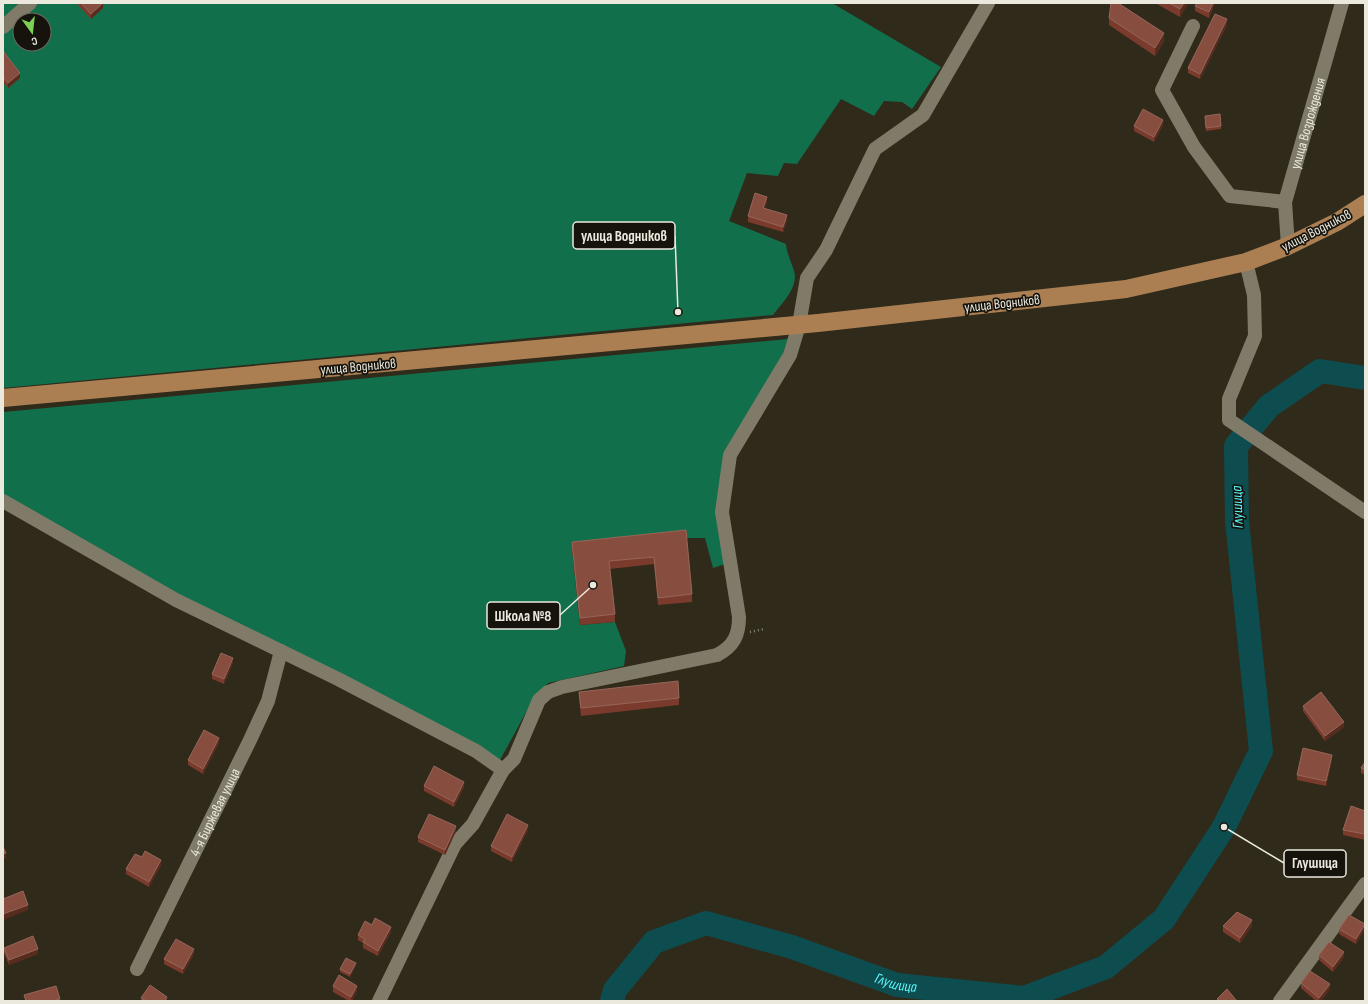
<svg xmlns="http://www.w3.org/2000/svg" width="1368" height="1004" font-family="'Sofia Sans Condensed',sans-serif">
  <style>
    .forest { fill: #126f4b; fill-rule: evenodd }
    .lines { fill: none; stroke-linecap: round; stroke-linejoin: round }
    .river { stroke: #0e4d4f; stroke-width: 24 }
    .path { stroke: #8d8a7c; stroke-width: 2.5; stroke-dasharray: 1 3; stroke-linecap: butt }
    .minor { stroke: #807b68; stroke-width: 14 }
    .major { stroke: #ac7f53; stroke-width: 18 }
    .wall { fill: #7a3b2d }
    .shaded-wall { fill: #572c1e }
    .building { fill: #874e40; stroke: #966659 }
    .labels { text-anchor: middle; stroke-width: 3.5; stroke-linejoin: round; paint-order: stroke }
    .street-label { font-size: 14px; fill: #ebe9de; stroke: #15130c }
    .water-label { font-size: 15px; font-style: italic; fill: #5af8fd; stroke: #15130c }
    .leader { fill: none; stroke: #ebe9de; stroke-width: 1.5 }
    .callout-dot { fill: #ebe9de; stroke: #15130c; stroke-width: 1.5 }
    .callout { fill: #15130c; stroke: #ebe9de; stroke-width: 1.5 }
    .callout-label { font-size: 15px; text-anchor: middle; font-weight: bold; fill: #ebe9de }
  </style>
  <rect width="100%" height="100%" fill="#2f2a1a"/>
  <!-- forest -->
  <g class="forest">
    <polygon points="3,3 20,3 3,18"/>
    <path d="M37,3H832L941,67L912,109L902,102L884,101L874,116L841,99L797,164L784,163L778,176L747,173L729,221L786,244C787,254 791,261 794,271C799,287 782,303 773,315L3,388V33ZM20,20H44V44H20Z"/>
    <polygon points="788,339 783,354 724,455 725,564 713,568 705,538 686,538 572,550 580,625 615,622 626,651 624,666 548,683 531,703 499,762 177,594 3,494 3,412"/>
  </g>
  <g class="lines">
    <!-- river -->
    <path class="river" id="s1" d="M612,1001L615,990L654,942L706,923L792,947L897,985L1024,998L1106,967L1164,919L1224,827L1261,751L1237,521L1236,446L1269,406L1320,371L1365,378"/>
    <!-- path -->
    <polyline class="path" points="750,632 764,629"/>
    <!-- minor -->
    <g class="minor">
      <polyline points="1193,26 1162,90 1194,147 1230,196 1285,202"/>
      <polyline points="3,27 30,3"/>
      <path id="s2" d="M1288,246L1285,202L1342,3"/>
      <polyline points="1246,262 1254,295 1255,336 1229,399 1229,420 1365,512"/>
      <polyline points="3,501 176,600 338,679 476,751 503,770"/>
      <path id="s3" d="M137,969L250,740L268,701L281,651"/>
      <path d="M379,1001L455,844L473,824L503,770L514,759L539,700L548,692L562,687L717,655C734,646 739,635 739,617L722,512L730,455L790,355L799,325L807,278L826,250L875,149L923,115L988,3"/>
      <polyline points="1280,1001 1365,884"/>
    </g>
    <!-- major -->
    <polyline class="major" points="3,398 818,323 1126,289 1246,262 1288,246 1337,222 1365,204"/>
  </g>
  <!-- wall -->
  <g class="wall">
    <polygon points="76,3 103,3 103,8 91,19"/>
    <polygon points="1155,3 1188,3 1180,17"/>
    <polygon points="1197,3 1215,3 1209,18 1195,11 1195,6"/>
    <polygon points="1109,18 1164,41 1155,56 1109,25"/>
    <polygon points="1227,25 1200,79 1188,73 1188,68"/>
    <polygon points="3,51 20,78 8,88 3,82"/>
    <polygon points="1205,116 1221,126 1221,129 1206,131"/>
    <polygon points="1163,125 1154,142 1134,131 1134,126"/>
    <polygon points="767,202 765,208 787,220 783,232 748,222 748,216"/>
    <polygon points="686,530 692,594 692,602 658,605 654,564 610,569 615,614 615,622 580,625 572,549 572,542"/>
    <polygon points="233,663 224,684 212,679 212,674"/>
    <polygon points="579,692 679,698 679,705 581,716 579,699"/>
    <polygon points="1303,706 1344,727 1325,741 1303,711"/>
    <polygon points="219,743 203,774 188,765 188,760"/>
    <polygon points="1332,760 1326,786 1297,780 1297,775"/>
    <polygon points="1365,762 1365,775 1361,773 1361,768"/>
    <polygon points="424,786 464,787 454,807 424,791"/>
    <polygon points="1365,811 1365,840 1343,835 1343,830"/>
    <polygon points="528,830 512,862 491,851 491,846"/>
    <polygon points="456,831 445,855 418,842 418,837"/>
    <polygon points="142,857 161,865 149,887 126,874 126,869"/>
    <polygon points="372,925 391,932 378,956 363,948 363,943 358,940 358,935"/>
    <polygon points="1223,926 1252,926 1240,943 1223,932"/>
    <polygon points="1339,929 1365,929 1356,944 1339,934"/>
    <polygon points="4,948 38,954 9,965 4,953"/>
    <polygon points="194,954 183,974 164,964 164,959"/>
    <polygon points="1319,955 1344,957 1333,972 1319,960"/>
    <polygon points="356,965 350,977 340,972 340,969"/>
    <polygon points="1301,983 1330,989 1321,1001 1316,1001 1301,988"/>
    <polygon points="333,986 357,991 352,1001 349,1001 333,992"/>
    <polygon points="141,998 167,1001 141,1001"/>
  </g>
  <!-- shaded-wall -->
  <g class="shaded-wall">
    <polygon points="103,3 103,8 91,19 91,14"/>
    <polygon points="1184,3 1188,3 1180,17 1180,9"/>
    <polygon points="1213,3 1215,3 1209,18 1209,12"/>
    <polygon points="1227,19 1227,25 1200,79 1200,74"/>
    <polygon points="50,30 50,35 44,40 44,35"/>
    <polygon points="1164,33 1164,41 1155,56 1155,48"/>
    <polygon points="20,73 20,78 8,88 8,83"/>
    <polygon points="1163,120 1163,125 1154,142 1154,137"/>
    <polygon points="767,197 767,202 763,213 763,208"/>
    <polygon points="787,215 787,220 783,232 783,227"/>
    <polygon points="233,658 233,663 224,684 224,679"/>
    <polygon points="1344,722 1344,727 1325,741 1325,736"/>
    <polygon points="219,738 219,743 203,774 203,769"/>
    <polygon points="1332,755 1332,760 1326,786 1326,781"/>
    <polygon points="464,782 464,787 454,807 454,802"/>
    <polygon points="528,825 528,830 512,862 512,857"/>
    <polygon points="456,826 456,831 445,855 445,850"/>
    <polygon points="6,853 6,858 3,859 3,854"/>
    <polygon points="161,860 161,865 149,887 149,882"/>
    <polygon points="28,905 28,910 3,920 3,914"/>
    <polygon points="1252,920 1252,926 1240,943 1240,938"/>
    <polygon points="1365,924 1365,929 1356,944 1356,939"/>
    <polygon points="391,927 391,932 378,956 378,951"/>
    <polygon points="38,949 38,954 9,965 9,960"/>
    <polygon points="194,949 194,954 183,974 183,969"/>
    <polygon points="1344,952 1344,957 1333,972 1333,967"/>
    <polygon points="356,963 356,965 350,977 350,974"/>
    <polygon points="1330,984 1330,989 1321,1001 1319,1001 1319,998"/>
    <polygon points="357,986 357,991 352,1001 351,1001 351,997"/>
  </g>
  <!-- building -->
  <g class="building">
    <polygon points="81,3 103,3 91,14"/>
    <polygon points="1111,3 1118,3 1164,33 1155,48 1109,18"/>
    <polygon points="1169,3 1184,3 1180,9"/>
    <polygon points="1197,3 1213,3 1209,12 1195,6"/>
    <polygon points="37,14 42,20 29,20"/>
    <polygon points="1215,14 1227,19 1200,74 1188,68"/>
    <polygon points="44,23 50,30 44,35"/>
    <polygon points="3,51 20,73 8,83 3,77"/>
    <polygon points="1143,109 1163,120 1154,137 1134,126"/>
    <polygon points="1220,114 1221,126 1206,128 1205,116"/>
    <polygon points="755,193 767,197 763,208 787,215 783,227 748,216"/>
    <polygon points="686,530 692,594 658,598 654,557 609,561 615,614 580,618 572,542"/>
    <polygon points="221,653 233,658 224,679 212,674"/>
    <polygon points="678,681 679,698 581,708 579,692"/>
    <polygon points="1321,692 1344,722 1325,736 1303,706"/>
    <polygon points="204,730 219,738 203,769 188,760"/>
    <polygon points="1303,748 1332,755 1326,781 1297,775"/>
    <polygon points="1365,762 1365,770 1361,768"/>
    <polygon points="434,766 464,782 454,802 424,786"/>
    <polygon points="1351,806 1365,811 1365,834 1343,830"/>
    <polygon points="429,814 456,826 445,850 418,837"/>
    <polygon points="507,814 528,825 512,857 491,846"/>
    <polygon points="3,847 6,853 3,854"/>
    <polygon points="145,851 161,860 149,882 126,869 135,854 142,857"/>
    <polygon points="23,891 28,905 3,914 3,899"/>
    <polygon points="1237,912 1252,920 1240,938 1223,926"/>
    <polygon points="1349,915 1365,924 1356,939 1339,929"/>
    <polygon points="375,918 391,927 378,951 363,942 365,939 358,935 365,921 372,925"/>
    <polygon points="33,936 38,949 9,960 4,948"/>
    <polygon points="176,939 194,949 183,969 164,959"/>
    <polygon points="1329,942 1344,952 1333,967 1319,955"/>
    <polygon points="346,958 356,963 350,974 340,969"/>
    <polygon points="1310,971 1330,984 1319,998 1301,983"/>
    <polygon points="339,975 357,986 351,997 333,986"/>
    <polygon points="150,985 167,997 165,1001 146,1001 141,998"/>
    <polygon points="56,986 60,999 53,1001 26,1001 24,995"/>
    <polygon points="1227,989 1236,1000 1234,1001 1219,1001 1217,999"/>
  </g>
  <g class="labels">
    <!-- street labels -->
    <g class="street-label">
      <text dy="5" stroke="none"><textPath href="#s2" startOffset="126">улица Возрождения</textPath></text>
      <text transform="translate(1316 230) rotate(-27)" y="5">улица Водников</text>
      <text transform="translate(1002 303) rotate(-6)" y="5">улица Водников</text>
      <text transform="translate(358 366) rotate(-5)" y="5">улица Водников</text>
      <text dy="5" stroke="none"><textPath href="#s3" startOffset="175">4-я Биржевая улица</textPath></text>
    </g>
    <!-- water labels -->
    <g class="water-label">
      <text transform="translate(1237 507) rotate(-92)" y="5">Глушица</text>
      <text dy="5" stroke="none"><textPath href="#s1" startOffset="328">Глушица</textPath></text>
    </g>
  </g>
  <!-- callouts -->
  <path class="leader" d="M678 312L675 236M593 585L560 615M1224 827L1284 863"/>
  <g class="callout-dot">
    <circle cx="678" cy="312" r="4"/>
    <circle cx="593" cy="585" r="4"/>
    <circle cx="1224" cy="827" r="4"/>
  </g>
  <g class="callout">
    <rect x="573" y="222" width="102" height="27" rx="4"/>
    <rect x="487" y="602" width="73" height="27" rx="4"/>
    <rect x="1284" y="850" width="62" height="27" rx="4"/>
  </g>
  <g class="callout-label">
    <text x="624" y="241">улица Водников</text>
    <text x="523" y="621">Школа №8</text>
    <text x="1315" y="868">Глушица</text>
  </g>
  <!-- border -->
  <rect width="1368" height="1004" fill="none" stroke="#ebe9de" stroke-width="8"/>
  <!-- north arrow -->
  <g transform="translate(32 32) rotate(165)"><circle r="19" fill="#15130c" stroke="#6b6960"/>
  <path d="M0-3L7 15L0 10L-7 15Z" fill="#7cd154"/>
  <text y="-6" font-size="11" font-weight="bold" text-anchor="middle" fill="#ebe9de">С</text>
  </g>
</svg>
